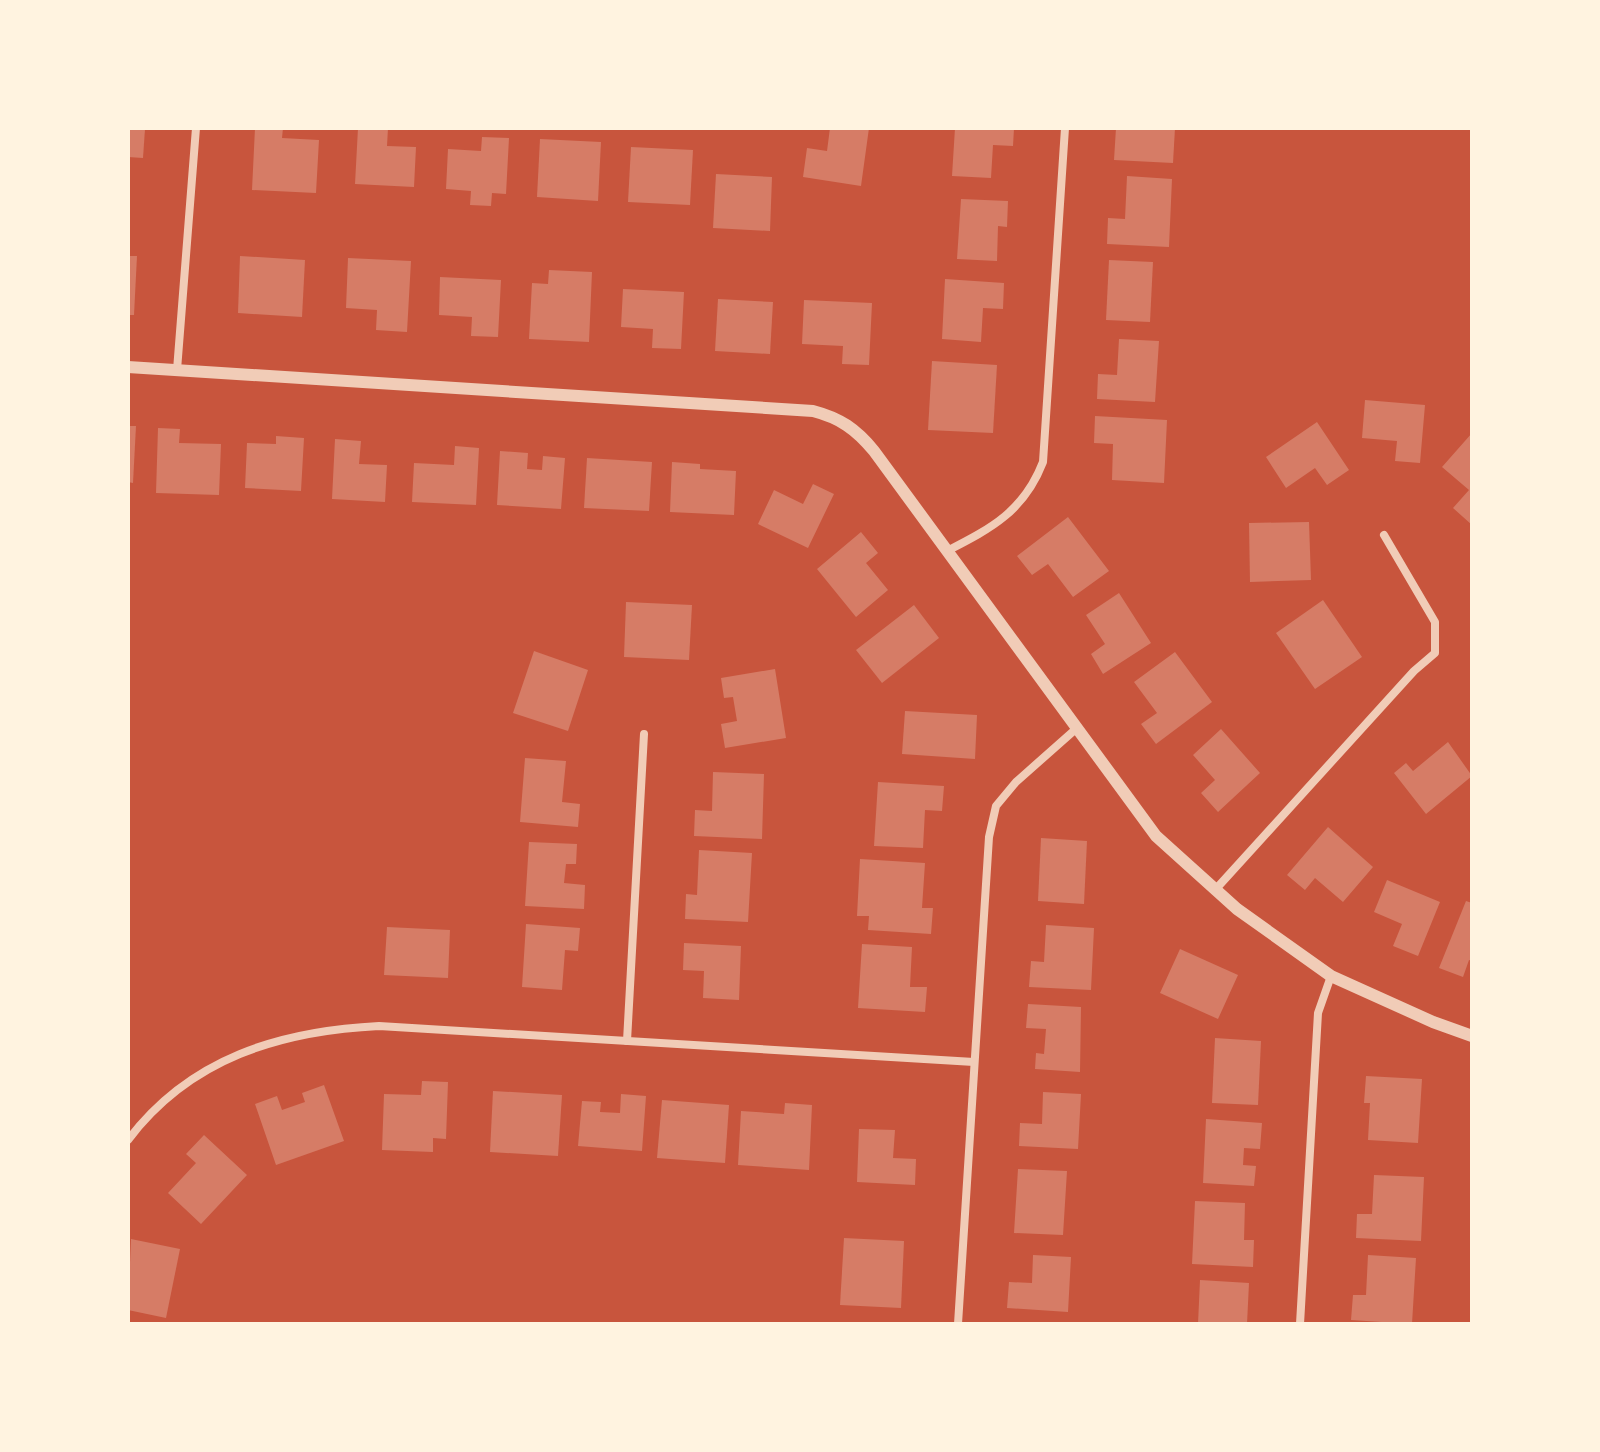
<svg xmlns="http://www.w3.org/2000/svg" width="1600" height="1452" font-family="'Golos Text',sans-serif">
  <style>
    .building { fill: #d67c66 }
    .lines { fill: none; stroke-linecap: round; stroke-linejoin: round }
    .minor { stroke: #f1ccb7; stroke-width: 8 }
    .tertiary { stroke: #f1ccb7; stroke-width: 12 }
  </style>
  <rect width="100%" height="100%" fill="#c8553d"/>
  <!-- building -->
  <g class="building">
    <polygon points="255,128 283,128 282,138 319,140 316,193 252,190"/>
    <polygon points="358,128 388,128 387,146 416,147 414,187 355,184"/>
    <polygon points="830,128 869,128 861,186 803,177 807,148 827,151"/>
    <polygon points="955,128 1014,128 1013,146 993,145 991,178 952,176"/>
    <polygon points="1116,128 1175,128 1173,163 1114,160"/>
    <polygon points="128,129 145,129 143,158 128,157"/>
    <polygon points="482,137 509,138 506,194 492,193 491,206 470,205 471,191 446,189 448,149 481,151"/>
    <polygon points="540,139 601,142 598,201 537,197"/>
    <polygon points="631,147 693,150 690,205 628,202"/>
    <polygon points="716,174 772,177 770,231 713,228"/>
    <polygon points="1127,176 1172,179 1169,247 1107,244 1108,218 1125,219"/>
    <polygon points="961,199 1008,201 1007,227 998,226 997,261 957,259"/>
    <polygon points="128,256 137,256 134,315 128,315"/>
    <polygon points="240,256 305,260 302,317 238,313"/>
    <polygon points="348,258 411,261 407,332 376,330 377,310 346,308"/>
    <polygon points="1109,260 1153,262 1150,322 1106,320"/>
    <polygon points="549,270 592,272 589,342 529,339 532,283 548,284"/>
    <polygon points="440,277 501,280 498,337 471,336 472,317 439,315"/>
    <polygon points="945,279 1004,283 1003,309 983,308 981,342 942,339"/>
    <polygon points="623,289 684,292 681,349 652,348 653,329 621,327"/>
    <polygon points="718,299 773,302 770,354 715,351"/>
    <polygon points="804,300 872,303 869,365 842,364 843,346 802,344"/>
    <polygon points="1119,339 1159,341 1155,402 1097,399 1098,374 1117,375"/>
    <polygon points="932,361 997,365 993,433 928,430"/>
    <polygon points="1365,400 1425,405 1420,463 1395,461 1397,441 1362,438"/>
    <polygon points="1095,416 1167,420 1164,483 1112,480 1113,444 1094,443"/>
    <polygon points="1317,422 1349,470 1327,485 1315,468 1286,488 1266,457"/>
    <polygon points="128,426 136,426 133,483 128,482"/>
    <polygon points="158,428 180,429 179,443 221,444 219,495 156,493"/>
    <polygon points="1472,433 1472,525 1453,508 1469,490 1442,467"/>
    <polygon points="276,436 304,438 301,491 245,488 247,443 276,444"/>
    <polygon points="335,439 361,441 359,464 387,465 385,502 332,499"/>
    <polygon points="455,446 479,448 476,505 412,502 414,463 454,465"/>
    <polygon points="500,451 528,453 527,469 542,470 543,456 565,458 561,509 497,505"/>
    <polygon points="587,458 652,462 649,511 584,508"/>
    <polygon points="672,462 700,464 700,469 736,471 734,515 670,512"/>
    <polygon points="813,484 834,494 808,548 758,524 774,490 803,504"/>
    <polygon points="1068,517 1109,571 1073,597 1048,564 1032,575 1017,556"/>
    <polygon points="1309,522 1311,580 1250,582 1249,523"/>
    <polygon points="861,532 878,553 866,563 888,590 856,617 817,569"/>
    <polygon points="1119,593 1151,643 1103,674 1091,654 1105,644 1086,615"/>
    <polygon points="1323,600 1362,657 1315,689 1276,633"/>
    <polygon points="626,602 692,605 689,660 624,657"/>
    <polygon points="914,605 939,638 882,683 856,650"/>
    <polygon points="534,651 588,670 568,731 513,713"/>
    <polygon points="1175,652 1212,702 1156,744 1141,724 1157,713 1134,682"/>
    <polygon points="775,669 786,738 725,748 721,724 737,721 733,697 724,698 721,678"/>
    <polygon points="905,711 977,715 975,759 902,754"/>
    <polygon points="1221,729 1260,773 1218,812 1201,793 1215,780 1193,755"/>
    <polygon points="1448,742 1472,776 1426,814 1394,773 1406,763 1413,771"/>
    <polygon points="525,758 566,761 562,802 580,804 578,827 520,822"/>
    <polygon points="713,772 764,774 762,839 694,836 695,810 712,811"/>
    <polygon points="878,782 944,786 942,811 925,810 923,848 874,846"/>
    <polygon points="1328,827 1373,867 1343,902 1315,878 1305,890 1287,875"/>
    <polygon points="1041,838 1087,841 1084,904 1038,901"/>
    <polygon points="529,842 577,844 576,864 566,864 564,883 585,885 584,909 525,906"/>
    <polygon points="699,850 752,853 748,922 685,919 686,894 697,895"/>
    <polygon points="860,859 925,863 922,908 933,908 931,934 868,930 869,916 857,916"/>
    <polygon points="1387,880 1440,902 1418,956 1393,946 1402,924 1374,912"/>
    <polygon points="1466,901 1472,903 1472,961 1469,960 1463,977 1439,968"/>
    <polygon points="526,924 580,928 578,951 565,950 562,990 522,987"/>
    <polygon points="1046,925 1094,928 1091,990 1029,987 1031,961 1044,962"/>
    <polygon points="387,927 450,930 448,978 384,975"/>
    <polygon points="684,943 741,946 739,1000 703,998 704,971 683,970"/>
    <polygon points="862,944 912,947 910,987 927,987 925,1012 858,1008"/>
    <polygon points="1180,949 1238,975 1218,1019 1160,993"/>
    <polygon points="1028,1004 1081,1007 1080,1072 1035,1069 1036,1053 1044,1054 1046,1029 1026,1028"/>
    <polygon points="1215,1038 1261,1041 1258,1105 1212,1103"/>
    <polygon points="1366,1076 1422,1079 1418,1143 1368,1140 1370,1103 1364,1103"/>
    <polygon points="422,1081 448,1082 446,1139 433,1138 433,1152 382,1150 384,1094 421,1095"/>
    <polygon points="324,1085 344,1141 276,1165 255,1104 277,1096 282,1110 305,1102 302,1093"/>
    <polygon points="493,1091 562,1095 558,1156 490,1152"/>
    <polygon points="1043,1092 1081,1094 1078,1149 1019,1146 1020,1123 1042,1124"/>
    <polygon points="621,1094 646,1096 642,1151 578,1146 582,1101 601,1102 600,1112 620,1113"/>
    <polygon points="662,1100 729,1105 725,1163 657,1158"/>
    <polygon points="785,1103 812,1105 809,1170 738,1165 741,1111 784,1114"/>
    <polygon points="1206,1119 1262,1123 1260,1149 1244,1148 1243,1165 1256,1166 1254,1186 1203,1183"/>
    <polygon points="859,1129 895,1130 893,1158 916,1159 915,1185 857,1182"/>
    <polygon points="204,1135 247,1175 201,1224 168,1193 196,1163 186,1154"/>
    <polygon points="1018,1169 1067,1171 1063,1235 1014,1233"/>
    <polygon points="1374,1175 1424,1177 1421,1241 1356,1238 1357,1214 1372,1214"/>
    <polygon points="1195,1201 1245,1203 1244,1240 1254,1240 1253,1267 1192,1264"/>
    <polygon points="844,1238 904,1241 901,1308 840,1305"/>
    <polygon points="131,1239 180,1249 166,1318 128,1310"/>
    <polygon points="1033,1255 1071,1257 1068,1312 1007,1308 1009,1282 1032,1283"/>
    <polygon points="1368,1255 1416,1258 1412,1324 1351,1320 1353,1295 1366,1295"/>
    <polygon points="1200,1280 1249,1283 1247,1324 1198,1324"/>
  </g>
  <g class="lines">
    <!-- minor -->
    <g class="minor">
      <polyline points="177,370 196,128"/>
      <path d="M947,551C992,528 1024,511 1043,462L1065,128"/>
      <polyline points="1215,890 1414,671 1435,653 1435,622 1384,535"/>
      <polyline points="627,1041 644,734"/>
      <path d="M128,1140C190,1058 280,1031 379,1026L974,1062"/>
      <polyline points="958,1324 989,837 996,806 1016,782 1077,728"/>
      <polyline points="1300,1324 1318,1013 1331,976"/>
    </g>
    <!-- tertiary -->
    <path class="tertiary" d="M128,367L813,411C840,418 856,429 874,451L1156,836L1237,909L1331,976L1433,1022L1472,1036"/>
  </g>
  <!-- border -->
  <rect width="1600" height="1452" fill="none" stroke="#fff3e0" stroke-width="260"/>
</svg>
